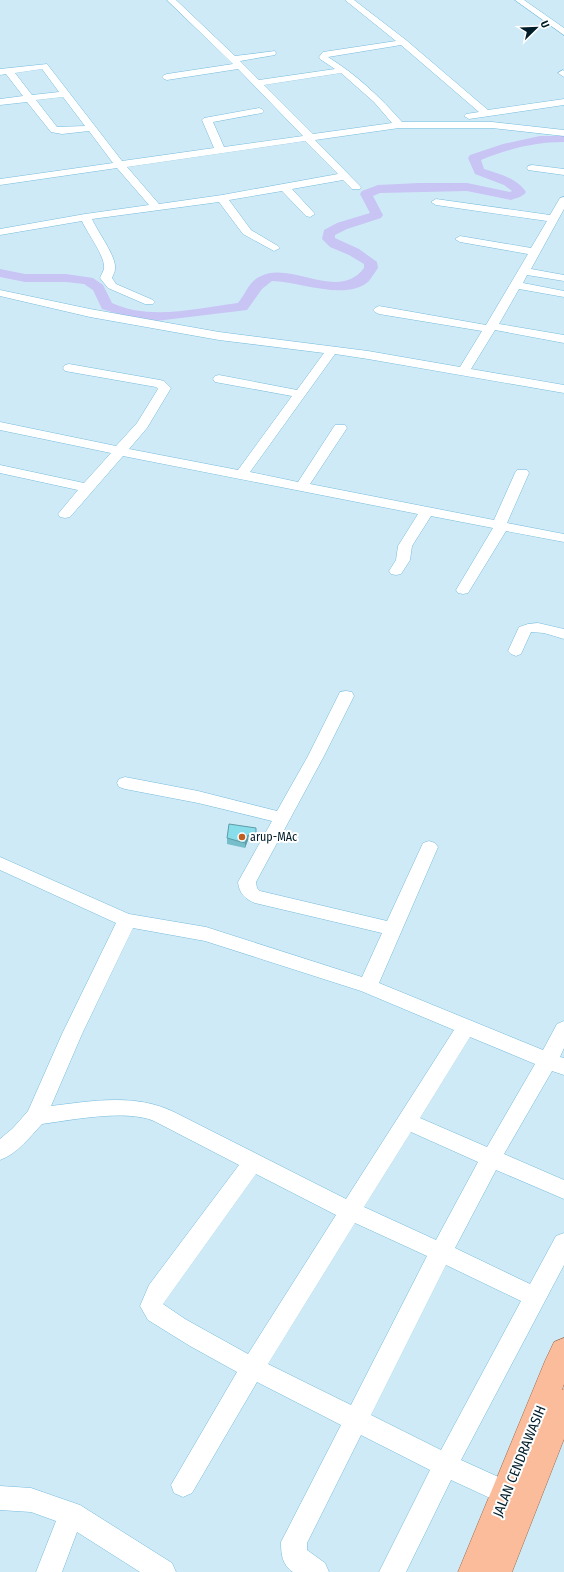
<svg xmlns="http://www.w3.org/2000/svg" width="564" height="1572" font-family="'Fira Sans Condensed',sans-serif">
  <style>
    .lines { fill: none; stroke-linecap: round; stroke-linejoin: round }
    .river { fill: #c8c4f4; fill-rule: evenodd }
    .minor-casing { stroke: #75bcdc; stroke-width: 1 }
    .major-casing { stroke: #a16847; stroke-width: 1 }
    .minor { fill: #fff; fill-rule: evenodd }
    .major { fill: #fabc9a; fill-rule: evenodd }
    .wall { fill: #75beca }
    .shaded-wall { fill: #5f9ba4 }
    .building { fill: #88ddeb; stroke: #5f9ba4 }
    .poi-dot { fill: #c15f21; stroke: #fff; stroke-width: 1.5 }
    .labels { text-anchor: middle; stroke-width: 4; stroke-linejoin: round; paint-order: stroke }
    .poi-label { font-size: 12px; fill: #001d29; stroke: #fff; text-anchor: start }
    .near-street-label { font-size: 14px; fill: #001d29; stroke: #fff }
  </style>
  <rect width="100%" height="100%" fill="#cfeaf7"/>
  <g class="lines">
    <!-- river -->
    <path class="river" d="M540,136H564V142C534,142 508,149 481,160L484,169C499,174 517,178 526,192C523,197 516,198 511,200L467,191L380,193L373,196L383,215L381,218L347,229L335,235V238L359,249L377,262L378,268C375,272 372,277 369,281C346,302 299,281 272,281L262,289L247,310L156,321L131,318L102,309L93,290L84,284L66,282H25L0,277V269L25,274H66L93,278L103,285L112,303C150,321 198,308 238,303C245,295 249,282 259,277C290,259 338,303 364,268V264L349,255L330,247L322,239L324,230L337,223L370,213L360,194L362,191L378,185L419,183H467L510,192L512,191L504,185L475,174L468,158L470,155L503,144Z"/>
    <!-- minor casing -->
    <g class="minor-casing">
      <g id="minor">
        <path d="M167,0H176L235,56L275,51L276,53L275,55L240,61L259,80L335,69L320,59L319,57L323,52L396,41L345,0H354L406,40L488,110L564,99V105L469,119L464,116L466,114L479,112L401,45L328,57C357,75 380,97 402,122H492L564,130V136L492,128H399L315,140L361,187L360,189H352L343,180L292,189L315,214L310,217L306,216L282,191L229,200L251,230L278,246L280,248L274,251L243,234L219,202L92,219C97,231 117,257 115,269C115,272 113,275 112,278L116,284L153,300L155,302L153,304H145L108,288L100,278C101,275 103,272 104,269C106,257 87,233 82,221L0,235V229L85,214L149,205L117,168L0,185V179L113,163L89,131L62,134L51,132L27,102L0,105V99L23,96L6,74L0,75V69L47,64L122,161L214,148L202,120L204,118L259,108L262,109L264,111L262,113L213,122L224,147L303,136L238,69L167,80L164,79L162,77L164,75L167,74L233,64ZM42,69L59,92L32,95L15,73ZM341,73L374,102L392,123L313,134L264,85ZM63,97L85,126L57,127L36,100ZM305,141L338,174L222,195L159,204L127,167Z"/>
        <polygon points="515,0 524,0 564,28 564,35"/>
        <polygon points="563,70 564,71 564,77 558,73"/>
        <polygon points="532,165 564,169 564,175 528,170 527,168 528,166"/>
        <polygon points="564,197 564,209 531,269 564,275 564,281 527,275 523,283 564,291 564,297 519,289 499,324 564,335 564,343 495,330 471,369 564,385 564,393 368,359 335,354 250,472 298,482 335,425 345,425 347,428 310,484 494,520 515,473 517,470 527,470 529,473 507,523 564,534 564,542 506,531 468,593 463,594 458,593 456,590 493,528 431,516 412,546 410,560 401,574 396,575 391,574 389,571 396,560 398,546 418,514 123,456 70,517 65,518 60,517 58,514 78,490 0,473 0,465 84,483 111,453 0,430 0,422 116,446 137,423 158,389 156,387 65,371 63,368 65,365 69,364 160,380 164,381 171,388 147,428 129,449 238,470 292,396 215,382 213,379 215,376 219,375 297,390 324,353 219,340 90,317 0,296 0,290 90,309 219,332 368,351 460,367 482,331 379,314 375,312 373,310 375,308 379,306 486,325 528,254 460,242 455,239 460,236 531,248 547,221 436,205 431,202 436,199 550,215 560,198"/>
        <polygon points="538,623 564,629 564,639 544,633 531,632 521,654 516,656 511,654 508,651 519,627 528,624"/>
        <path d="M346,691L352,692L354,696L324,756L256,882L257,888L260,891L387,921L423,843L429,841L435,843L438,847L379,983L543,1050L557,1024L564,1021V1048L560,1057L564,1058V1075L552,1071L504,1154L564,1180V1199L496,1170L455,1248L530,1284L556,1236L564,1233V1265L461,1460L523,1488L526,1497L523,1506L514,1509L451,1480L406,1572H379L430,1470L361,1435L307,1543V1550L325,1563L329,1572H293C282,1565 281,1554 281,1542L341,1425L257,1382L192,1493L183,1497L174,1493L171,1485L237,1372L190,1346L148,1320L140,1306L149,1285L239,1165L154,1121C126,1109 72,1120 42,1124C30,1137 17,1154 0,1160V1139L13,1128L28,1111L62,1034L116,923L0,870V857L129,914L206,927L362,977L382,933L255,903C245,899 239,893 238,882L272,821L198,803L125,789L119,787L117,783L119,779L125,777L198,791L277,811L308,756L340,692ZM133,928L205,941L361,991L454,1030L346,1199L174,1112C135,1093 92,1101 51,1106L82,1034ZM470,1037L535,1064L487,1147L420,1118ZM411,1132L478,1162L436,1240L364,1207ZM256,1174L336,1215L248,1354L185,1319L163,1304ZM355,1223L427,1256L351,1405L268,1364ZM446,1265L521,1301L441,1450L371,1415Z"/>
        <polygon points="0,1486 31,1488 80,1505 172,1563 176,1572 140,1572 77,1532 62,1572 36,1572 56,1521 31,1512 0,1510"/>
      </g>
    </g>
    <!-- major casing -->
    <g class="major-casing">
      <polygon id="major" points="564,1338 564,1384 562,1390 564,1389 564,1439 512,1572 458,1572 545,1361 554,1342"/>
    </g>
    <!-- minor -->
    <use href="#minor" class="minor"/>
    <!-- major -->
    <use href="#major" class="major"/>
  </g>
  <!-- wall -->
  <polygon class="wall" points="256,828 256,840 248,840 245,848 227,844 227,838"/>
  <!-- shaded-wall -->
  <polygon class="shaded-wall" points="248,835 248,840 245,848 245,843"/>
  <!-- building -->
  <polygon class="building" points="229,824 256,828 256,835 248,835 245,843 227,838"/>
  <!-- markers -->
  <circle class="poi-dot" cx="242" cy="837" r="4"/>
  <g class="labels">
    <!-- poi labels -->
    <g class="poi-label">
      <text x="250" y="841">arup-MAc</text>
    </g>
    <!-- near-street labels -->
    <g class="near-street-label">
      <text transform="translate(519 1461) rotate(-68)" y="5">JALAN CENDRAWASIH</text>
    </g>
  </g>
  <!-- north arrow -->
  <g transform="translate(536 28) rotate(67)" stroke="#ffffff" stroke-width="3" paint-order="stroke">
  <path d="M0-3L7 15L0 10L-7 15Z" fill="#001d29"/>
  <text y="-6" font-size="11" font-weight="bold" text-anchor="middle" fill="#001d29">U</text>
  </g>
</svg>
